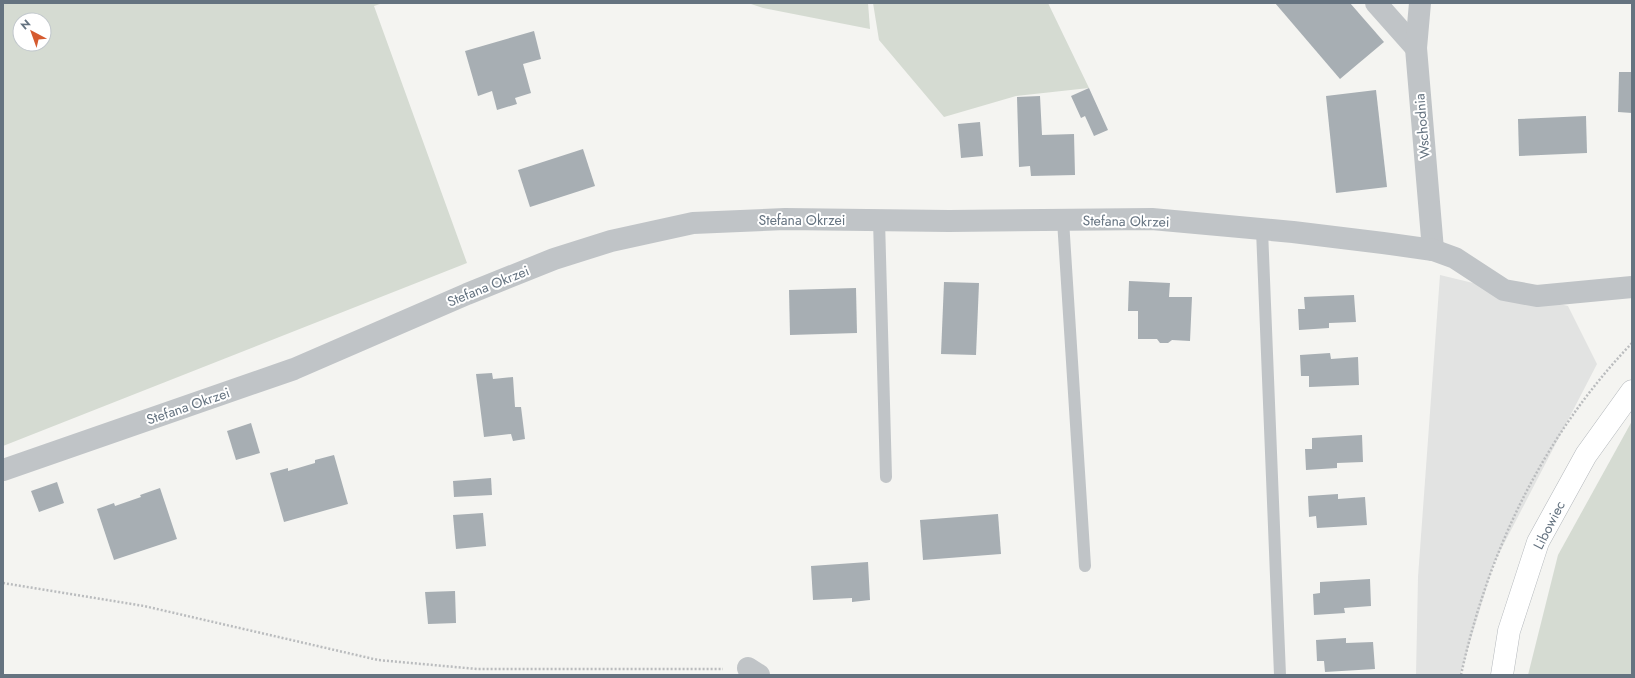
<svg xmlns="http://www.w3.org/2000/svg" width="1635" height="678" font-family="Jost,sans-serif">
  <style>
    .built { fill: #e2e3e2 }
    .green { fill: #d5dbd2; fill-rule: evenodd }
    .building { fill: #a7aeb3 }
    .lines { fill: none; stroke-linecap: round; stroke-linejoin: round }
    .secondary-casing { stroke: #b3b7bb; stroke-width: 23 }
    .path { stroke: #babcbe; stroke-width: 2.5; stroke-dasharray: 2 2; stroke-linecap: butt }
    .lane { stroke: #c0c4c7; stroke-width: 12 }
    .street { stroke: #c0c4c7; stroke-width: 22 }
    .secondary { stroke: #fff; stroke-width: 22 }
    .labels { text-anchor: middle; stroke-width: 4; stroke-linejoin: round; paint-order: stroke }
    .street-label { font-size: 14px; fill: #657380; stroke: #fff }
  </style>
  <rect width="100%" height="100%" fill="#f4f4f1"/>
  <!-- built -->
  <polygon class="built" points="1440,275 1568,306 1597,364 1494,563 1460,675 1416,675 1418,577"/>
  <!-- green -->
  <g class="green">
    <path d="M3,3H383L374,6L467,263L3,446ZM20,20H44V44H20Z"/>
    <polygon points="748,3 868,3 870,29 763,8"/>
    <polygon points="873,3 1048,3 1089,88 1016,96 944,117 879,40"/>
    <polygon points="1632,421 1632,675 1528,675 1558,555"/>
  </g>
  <!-- building -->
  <g class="building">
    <polygon points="1275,3 1350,3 1384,42 1340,79"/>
    <polygon points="534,31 541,59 523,64 531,93 515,98 517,104 497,110 492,91 478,96 465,51"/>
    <polygon points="1619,72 1632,72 1632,113 1618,112"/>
    <polygon points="1089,88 1108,130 1094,136 1085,116 1081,118 1071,96"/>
    <polygon points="1376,90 1387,187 1336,193 1326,96"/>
    <polygon points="1040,96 1042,135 1074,134 1075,175 1031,176 1030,166 1019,167 1017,97"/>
    <polygon points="1586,116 1587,153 1519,156 1518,119"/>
    <polygon points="980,122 983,156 961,158 958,124"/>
    <polygon points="583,149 595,186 530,207 518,170"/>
    <polygon points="1129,281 1170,283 1169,297 1192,297 1190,341 1172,340 1168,343 1160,343 1157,339 1138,339 1138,311 1128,311"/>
    <polygon points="944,282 979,283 976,355 941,354"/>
    <polygon points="856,288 857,333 790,335 789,290"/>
    <polygon points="1354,295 1356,322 1329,323 1329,328 1299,330 1298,309 1305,309 1304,297"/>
    <polygon points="1330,353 1331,359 1358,357 1359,385 1309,387 1309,376 1301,376 1300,355"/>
    <polygon points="492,373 493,379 513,377 515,407 521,407 525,439 513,441 511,434 484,437 476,374"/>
    <polygon points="251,423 260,453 236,460 227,431"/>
    <polygon points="1362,435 1363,462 1337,463 1337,468 1306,470 1305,449 1312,449 1312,438"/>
    <polygon points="334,455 348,504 284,522 270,473 288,468 288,471 315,463 315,460"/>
    <polygon points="491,478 492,495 454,497 453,481"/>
    <polygon points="57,482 64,503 39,512 31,491"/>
    <polygon points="160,488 177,539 114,560 97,509 114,503 115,506 141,497 140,495"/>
    <polygon points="1338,494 1338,499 1365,497 1367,525 1317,528 1316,516 1309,517 1308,496"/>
    <polygon points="483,513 486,546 456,549 453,515"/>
    <polygon points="998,514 1001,554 923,560 920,520"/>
    <polygon points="868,562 870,600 852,602 852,598 813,600 811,566"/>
    <polygon points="1370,579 1371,606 1344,608 1345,613 1314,615 1313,594 1320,593 1320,582"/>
    <polygon points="455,591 456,623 428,624 425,592"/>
    <polygon points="1346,638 1346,643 1373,642 1375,669 1325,672 1324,661 1317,661 1316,640"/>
  </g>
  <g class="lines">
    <!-- secondary casing -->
    <g class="secondary-casing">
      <polyline id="secondary" points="1502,675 1509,631 1538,542 1586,455 1632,391"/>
    </g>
    <!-- path -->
    <g class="path">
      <polyline points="3,583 144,606 378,660 477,669 723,669"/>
      <path d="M1461,675C1488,551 1544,435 1632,343"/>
    </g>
    <!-- lane -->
    <g class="lane">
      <polyline points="879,220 886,477"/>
      <polyline points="1063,220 1085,566"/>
      <polyline points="1262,230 1280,675"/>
    </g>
    <!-- street -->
    <g class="street">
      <polyline points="1376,3 1416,48"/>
      <polyline points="1420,3 1416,48 1433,250"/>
      <polyline points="3,470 294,369 467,294 554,259 611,241 693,223 785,219 949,221 1152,219 1293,232 1383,243 1433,250 1455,258 1504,290 1537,296 1632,287"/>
      <polyline points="748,668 759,675"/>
    </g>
    <!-- secondary -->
    <use href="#secondary" class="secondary"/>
  </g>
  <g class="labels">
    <!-- street labels -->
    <g class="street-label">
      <text transform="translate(1422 126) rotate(-95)" y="5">Wschodnia</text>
      <text x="802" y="225">Stefana Okrzei</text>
      <text transform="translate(1126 221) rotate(1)" y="5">Stefana Okrzei</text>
      <text transform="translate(488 286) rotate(-22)" y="5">Stefana Okrzei</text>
      <text transform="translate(188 406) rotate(-19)" y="5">Stefana Okrzei</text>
      <text transform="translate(1549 525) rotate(-63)" y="5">Libowiec</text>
    </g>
  </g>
  <!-- border -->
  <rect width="1635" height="678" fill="none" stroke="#657380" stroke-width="8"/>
  <!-- north arrow -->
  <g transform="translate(32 32) rotate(319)"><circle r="19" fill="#ffffff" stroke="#c1c7cc"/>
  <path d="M0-3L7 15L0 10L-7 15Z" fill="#d55b30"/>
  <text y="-6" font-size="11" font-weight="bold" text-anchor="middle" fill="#657380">N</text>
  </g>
</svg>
